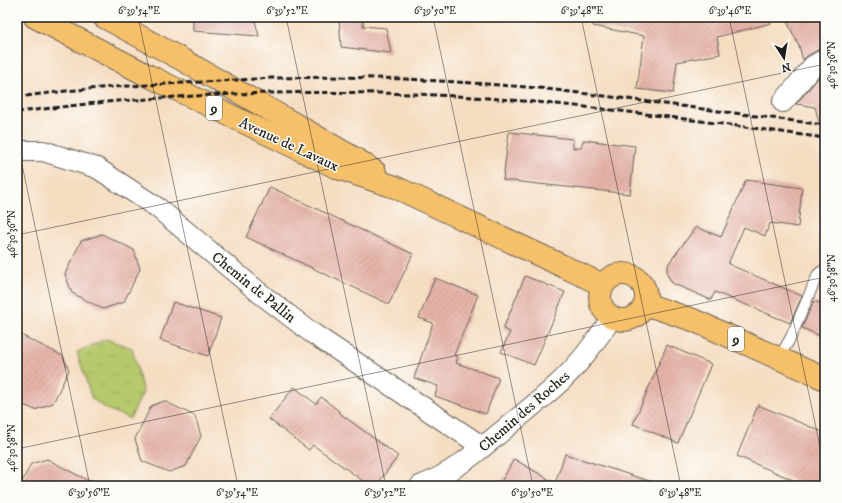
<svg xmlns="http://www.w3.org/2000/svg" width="842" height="503" font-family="'IM FELL DW Pica',serif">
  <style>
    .grass { fill: url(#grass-tufts); stroke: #6a7244 }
    .building { fill: url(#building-hatch) }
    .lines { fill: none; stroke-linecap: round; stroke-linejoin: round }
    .lane-casing { stroke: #686056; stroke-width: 12 }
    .street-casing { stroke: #686056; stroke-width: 22 }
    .primary-casing { stroke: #686056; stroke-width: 24 }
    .lane { stroke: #fff; stroke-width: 10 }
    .street { stroke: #fff; stroke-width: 20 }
    .primary { stroke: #f6c06b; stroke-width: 22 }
    .rail { stroke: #1c1c1c; stroke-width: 3; stroke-dasharray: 6 3; stroke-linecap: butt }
    .ticks { fill: none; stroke: #1c1c1c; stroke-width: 1; stroke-opacity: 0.45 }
    .labels { text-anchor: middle; stroke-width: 3; stroke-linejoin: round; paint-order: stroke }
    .shield { fill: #fdfcf7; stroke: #605f5e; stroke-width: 1 }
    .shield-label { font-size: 14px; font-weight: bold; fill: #1c1c1c }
    .street-label { font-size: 15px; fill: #1c1c1c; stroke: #fdfcf7 }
    .neatline { fill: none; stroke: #1c1c1c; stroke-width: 1.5 }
    .ticks-label { font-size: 10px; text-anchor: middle; fill: #1c1c1c }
  </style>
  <defs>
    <pattern id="grass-tufts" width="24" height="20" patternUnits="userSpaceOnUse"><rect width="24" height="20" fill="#b7c96d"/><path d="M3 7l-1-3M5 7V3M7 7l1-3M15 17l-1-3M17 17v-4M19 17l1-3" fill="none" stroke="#9dac5e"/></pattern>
    <pattern id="building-hatch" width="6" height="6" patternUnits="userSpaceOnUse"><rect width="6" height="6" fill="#e6b4a9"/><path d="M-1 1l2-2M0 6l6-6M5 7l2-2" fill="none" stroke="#c59a91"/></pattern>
  </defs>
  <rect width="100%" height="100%" fill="#fdfcf7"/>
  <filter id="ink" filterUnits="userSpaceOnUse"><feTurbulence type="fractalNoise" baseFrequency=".025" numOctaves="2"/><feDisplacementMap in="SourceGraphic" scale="8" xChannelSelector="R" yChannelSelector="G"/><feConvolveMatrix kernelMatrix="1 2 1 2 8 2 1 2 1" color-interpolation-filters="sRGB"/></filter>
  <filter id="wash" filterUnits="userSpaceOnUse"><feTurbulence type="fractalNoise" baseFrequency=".012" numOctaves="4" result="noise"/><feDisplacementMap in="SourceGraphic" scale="16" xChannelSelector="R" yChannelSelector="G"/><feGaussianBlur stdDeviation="0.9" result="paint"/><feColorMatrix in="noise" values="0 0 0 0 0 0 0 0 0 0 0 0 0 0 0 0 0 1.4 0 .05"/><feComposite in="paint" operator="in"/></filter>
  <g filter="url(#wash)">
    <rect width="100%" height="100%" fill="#f5ddc2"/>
    <!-- grass -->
    <polygon class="grass" points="106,339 132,348 143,392 130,419 107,409 92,399 77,352"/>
    <g id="blocks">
      <!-- building -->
      <g class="building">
        <polygon points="193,17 254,17 259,36 193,31"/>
        <polygon points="339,17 363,17 363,26 386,28 391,53 341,47"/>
        <polygon points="594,17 770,17 771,23 717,37 720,54 677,62 673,93 637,89 644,36 593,26"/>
        <polygon points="785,17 825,17 825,48 819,49 807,56 803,60 799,46"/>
        <polygon points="825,72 825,121 819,122 815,107 796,104 821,75"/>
        <polygon points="509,132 573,139 573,148 581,148 583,140 635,146 630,194 503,180"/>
        <polygon points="746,180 802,188 798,227 770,223 765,236 744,227 728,264 802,296 790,323 715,292 711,300 672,283 667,274 667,269 669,263 696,227 721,237"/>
        <polygon points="270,187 413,254 389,304 246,237"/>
        <polygon points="102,234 134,250 140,269 124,302 103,309 72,293 65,274 81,241"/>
        <polygon points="525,276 565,292 534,365 501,352 510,332 503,329"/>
        <polygon points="435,278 478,295 454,355 458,357 456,363 499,378 486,414 435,396 438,386 414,378 433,323 419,318"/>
        <polygon points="814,301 825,305 825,338 802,328"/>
        <polygon points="173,302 221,318 208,356 160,340"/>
        <polygon points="17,333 63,356 69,370 53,403 35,410 17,402"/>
        <polygon points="667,345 711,364 678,443 633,424"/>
        <polygon points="294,387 316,404 321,397 339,411 338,412 398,456 376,486 370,486 313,445 309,450 269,419"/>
        <polygon points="164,401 195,416 201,436 186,466 169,472 142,461 135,439 151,406"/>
        <polygon points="758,405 825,433 825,486 807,486 737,456"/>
        <polygon points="565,454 652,482 652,486 499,486 514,459 555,483"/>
        <polygon points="47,459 98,486 20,486 31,464"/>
      </g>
    </g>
  </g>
  <g filter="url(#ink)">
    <use href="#blocks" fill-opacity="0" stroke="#686056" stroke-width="1"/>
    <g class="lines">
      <!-- lane casing -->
      <g class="lane-casing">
        <polyline id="lane" points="779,358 791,337 818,274 825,269"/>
      </g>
      <!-- street casing -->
      <g class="street-casing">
        <g id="street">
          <polyline points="783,102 813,66 825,59"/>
          <polyline points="17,151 43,151 97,168 158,208 261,294 312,333 483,447"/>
          <path d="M420,486C451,474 476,453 501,432C521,415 541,400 560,382C580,364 596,340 612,318"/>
        </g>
      </g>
      <!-- primary casing -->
      <g class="primary-casing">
        <g id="primary">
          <polyline points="35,17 145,74 338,168 395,187 603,285"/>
          <polyline points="104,17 181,59 359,161 375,172"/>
          <circle cx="623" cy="297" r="23"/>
          <polyline points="645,304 693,320 825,379"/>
        </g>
      </g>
      <!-- lane -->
      <use href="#lane" class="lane"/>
      <!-- street -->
      <use href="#street" class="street"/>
      <!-- primary -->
      <use href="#primary" class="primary"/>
      <!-- rail -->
      <g class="rail">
        <polyline points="17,97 66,91 112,87 272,78 340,77 406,79 473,83 539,88 612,97 825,125"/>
        <path d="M17,112C56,108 95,102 135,100C247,91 360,90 473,97C591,105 708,122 825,138"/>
      </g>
    </g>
  </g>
  <!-- ticks -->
  <path class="ticks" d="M138,17L238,486M286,17L386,486M433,17L533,486M581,17L681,486M729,17L825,470M17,22L38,17M17,141L90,486M17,235L825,64M17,449L825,277"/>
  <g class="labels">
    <!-- shield labels -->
    <g class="shield">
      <rect x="206" y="96" width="16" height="24" rx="3"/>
      <rect x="728" y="327" width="16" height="24" rx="3"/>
    </g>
    <g class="shield-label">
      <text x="214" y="113">9</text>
      <text x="736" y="344">9</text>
    </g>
    <!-- street labels -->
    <g class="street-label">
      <text transform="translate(289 144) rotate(25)" y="5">Avenue de Lavaux</text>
      <text transform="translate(254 287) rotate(39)" y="5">Chemin de Pallin</text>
      <text transform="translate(524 411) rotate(-41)" y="5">Chemin des Roches</text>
    </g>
  </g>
  <!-- margin -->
  <rect width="842" height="503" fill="none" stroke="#fdfcf7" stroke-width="44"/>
  <!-- north arrow -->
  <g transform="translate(784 58) rotate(168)" stroke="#fdfcf7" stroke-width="3" paint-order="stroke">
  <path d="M0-3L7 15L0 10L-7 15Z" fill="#1c1c1c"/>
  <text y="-6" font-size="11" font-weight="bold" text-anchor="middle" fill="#1c1c1c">N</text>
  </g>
  <rect x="22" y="22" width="798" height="459" class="neatline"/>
  <g class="ticks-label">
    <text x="139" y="14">6°39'54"E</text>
    <text x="287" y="14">6°39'52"E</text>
    <text x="435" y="14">6°39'50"E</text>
    <text x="582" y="14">6°39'48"E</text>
    <text x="730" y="14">6°39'46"E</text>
    <text transform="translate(831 65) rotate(-90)" y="4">46°30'36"N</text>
    <text transform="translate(11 234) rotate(-90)" y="4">46°30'36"N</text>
    <text transform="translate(831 278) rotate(-90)" y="4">46°30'38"N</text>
    <text transform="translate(11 448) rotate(-90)" y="4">46°30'38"N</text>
    <text x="89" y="496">6°39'56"E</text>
    <text x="237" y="496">6°39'54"E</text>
    <text x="385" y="496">6°39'52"E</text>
    <text x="532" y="496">6°39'50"E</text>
    <text x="680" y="496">6°39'48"E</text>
  </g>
</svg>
